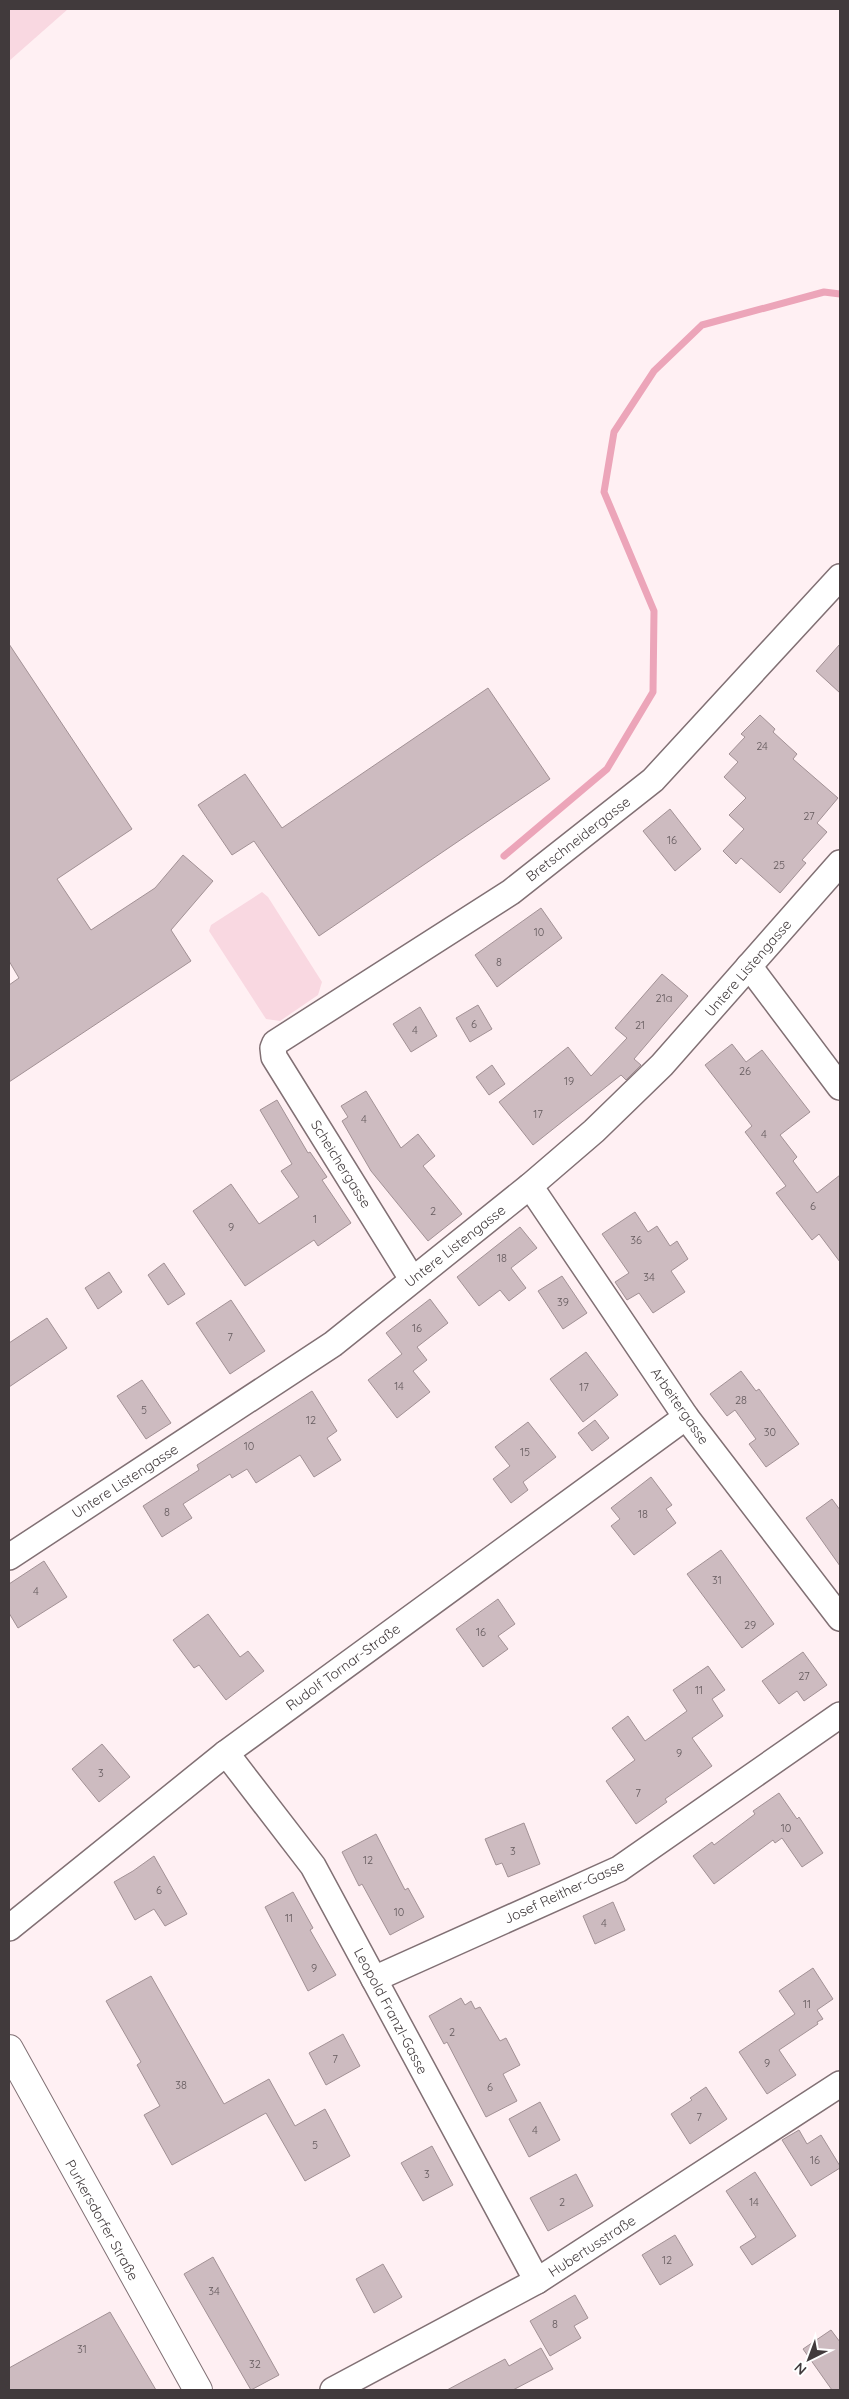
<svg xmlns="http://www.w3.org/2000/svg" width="849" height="2399" font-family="Quicksand,sans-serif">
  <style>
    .green { fill: #f9d8e1 }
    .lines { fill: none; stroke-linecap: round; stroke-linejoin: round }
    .stream { stroke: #eca5b9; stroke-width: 7 }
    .building { fill: #cdbbc0; stroke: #a29195 }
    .minor-casing { stroke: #817074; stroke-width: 28 }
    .secondary-casing { stroke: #817074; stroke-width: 30 }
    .minor { stroke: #fff; stroke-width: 25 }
    .secondary { stroke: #fff; stroke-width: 28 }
    .labels { text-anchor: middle; stroke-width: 4; stroke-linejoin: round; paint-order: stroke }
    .number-label { font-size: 11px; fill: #645a5d }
    .street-label { font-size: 14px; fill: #413a3c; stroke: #fff }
  </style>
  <rect width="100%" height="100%" fill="#fff0f3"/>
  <!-- green -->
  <g class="green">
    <polygon points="9,9 68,9 9,61"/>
    <polygon points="262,892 268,897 322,982 318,995 280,1021 266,1019 209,931 211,925"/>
  </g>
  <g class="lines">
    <!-- stream -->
    <polyline class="stream" points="504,856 607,769 653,692 654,611 604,492 614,432 654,371 702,325 824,292 840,294"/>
  </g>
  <!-- building -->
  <g class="building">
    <polygon points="9,644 132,829 57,879 91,930 155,888 183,855 213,881 171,930 191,961 9,1082 9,985 19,978 9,961"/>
    <polygon points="840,644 840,693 816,671"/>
    <polygon points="488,688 550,779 319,936 254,841 232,855 198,805 245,774 282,828"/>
    <polygon points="760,715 775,729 773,732 797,754 793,759 838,798 817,823 827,832 802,860 806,863 780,893 741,858 736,864 723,851 744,829 729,815 746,798 724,777 738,762 729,754 745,737 741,734"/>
    <polygon points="670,809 701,849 675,871 643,831"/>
    <polygon points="541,908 562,938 497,987 475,955"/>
    <polygon points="662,974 688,996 634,1059 641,1065 626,1080 621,1075 533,1145 499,1102 568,1047 591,1076 627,1038 615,1028"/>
    <polygon points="478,1005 492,1029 470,1042 456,1018"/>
    <polygon points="420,1007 437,1036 411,1052 393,1024"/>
    <polygon points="732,1044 746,1062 762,1050 810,1112 780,1135 797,1157 793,1161 817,1193 840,1175 840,1262 819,1234 812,1240 776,1193 786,1186 745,1132 752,1126 705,1065"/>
    <polygon points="492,1065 505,1084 489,1095 476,1077"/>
    <polygon points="366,1091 401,1148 418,1134 435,1156 423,1166 462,1214 428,1241 371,1171 342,1121 348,1117 341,1106"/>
    <polygon points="277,1100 308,1153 310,1152 327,1177 322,1180 351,1223 318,1246 314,1240 245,1286 193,1211 231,1184 259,1224 299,1197 281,1171 292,1164 260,1110"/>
    <polygon points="635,1212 648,1232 657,1226 670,1246 677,1241 688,1259 671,1271 685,1292 653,1313 639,1293 627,1300 615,1282 629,1273 602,1234"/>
    <polygon points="520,1227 537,1248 511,1268 526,1288 509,1301 500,1290 479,1306 457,1277"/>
    <polygon points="164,1263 185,1294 168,1305 148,1275"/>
    <polygon points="109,1272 122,1292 98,1309 85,1288"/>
    <polygon points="562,1276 587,1313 563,1329 538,1291"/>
    <polygon points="430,1299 448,1323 417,1347 427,1360 413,1371 430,1392 397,1418 368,1380 402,1354 386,1333"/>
    <polygon points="231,1300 265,1351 230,1374 196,1323"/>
    <polygon points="47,1318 67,1348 9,1387 9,1343"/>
    <polygon points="586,1352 618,1395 583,1422 550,1379"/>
    <polygon points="741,1371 756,1391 759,1389 799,1444 766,1467 749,1444 756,1439 735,1410 727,1416 710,1394"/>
    <polygon points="142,1380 171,1423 146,1439 117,1396"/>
    <polygon points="312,1391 337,1431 327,1438 341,1460 314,1477 300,1455 256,1483 247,1469 232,1478 230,1474 183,1504 192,1518 162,1537 143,1506 199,1470 197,1465"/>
    <polygon points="595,1420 609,1438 592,1451 578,1433"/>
    <polygon points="528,1422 556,1457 523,1482 528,1490 511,1503 493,1479 510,1466 495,1447"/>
    <polygon points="651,1477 672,1505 666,1509 676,1523 634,1555 611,1526 620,1519 611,1508"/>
    <polygon points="832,1499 840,1510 840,1566 806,1518"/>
    <polygon points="721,1550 774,1624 742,1648 687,1574"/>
    <polygon points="44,1561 67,1597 18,1628 9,1613 9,1584"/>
    <polygon points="498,1599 515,1624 498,1636 508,1649 483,1667 456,1629"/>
    <polygon points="208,1614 240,1657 248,1651 264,1671 226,1700 199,1665 194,1668 173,1640"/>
    <polygon points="803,1652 827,1685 804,1701 797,1691 779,1704 762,1681"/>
    <polygon points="708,1666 725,1690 712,1699 723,1716 692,1738 712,1766 665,1799 667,1802 636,1824 606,1781 635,1760 612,1728 628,1716 645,1741 687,1711 673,1690"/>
    <polygon points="102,1744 130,1777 99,1802 72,1769"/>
    <polygon points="779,1793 797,1819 799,1817 823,1853 802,1867 782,1838 775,1843 773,1840 714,1884 693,1856 712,1842 714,1845 755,1814 753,1811"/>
    <polygon points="524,1823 540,1864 508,1877 502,1863 496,1865 485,1839"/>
    <polygon points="376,1834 405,1890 408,1888 424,1917 390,1935 362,1884 359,1886 342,1852"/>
    <polygon points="154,1856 187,1914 165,1926 154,1909 135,1920 114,1882 133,1871"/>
    <polygon points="293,1892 313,1928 310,1930 336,1975 308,1991 265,1907"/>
    <polygon points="613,1902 625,1930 595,1944 583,1916"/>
    <polygon points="813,1968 833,1999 817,2010 823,2019 817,2022 818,2024 779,2050 796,2075 767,2094 739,2052 795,2014 779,1991"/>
    <polygon points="151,1976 224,2104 269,2079 295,2126 325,2109 350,2156 305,2181 266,2113 172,2165 144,2115 160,2106 137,2065 141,2062 106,2001"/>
    <polygon points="461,1998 465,2005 471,2001 475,2009 480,2007 500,2041 506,2038 520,2065 503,2074 517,2101 486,2117 447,2042 444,2044 429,2016"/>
    <polygon points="343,2034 360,2066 326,2085 309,2053"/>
    <polygon points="706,2087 727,2119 690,2144 671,2114 692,2100 690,2098"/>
    <polygon points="540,2102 560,2140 529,2157 509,2119"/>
    <polygon points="799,2130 807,2144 821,2135 840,2166 840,2168 811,2186 782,2140"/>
    <polygon points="432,2146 453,2185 423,2201 401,2163"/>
    <polygon points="755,2172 796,2236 752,2265 740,2247 756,2237 726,2191"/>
    <polygon points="576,2174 593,2206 548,2231 530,2198"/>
    <polygon points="675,2235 693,2265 660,2285 642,2255"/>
    <polygon points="213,2257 279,2375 251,2390 184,2274"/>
    <polygon points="383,2264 402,2297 374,2313 356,2279"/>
    <polygon points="575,2295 588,2318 574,2326 581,2338 550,2356 530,2321"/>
    <polygon points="110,2312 156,2390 9,2390 9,2368"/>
    <polygon points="831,2330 840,2342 840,2390 832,2390 803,2349"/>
    <polygon points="541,2348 553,2369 513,2390 447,2390 505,2359 509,2366"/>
  </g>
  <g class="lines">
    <!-- minor casing -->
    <g class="minor-casing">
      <g id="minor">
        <polyline points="749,966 840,1087"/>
        <polyline points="530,1186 686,1417 840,1618"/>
        <polyline points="412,1279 274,1057 273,1048 275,1043 511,892 653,780 840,577"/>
        <polyline points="9,1557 333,1344 530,1186 594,1131 662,1065 840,863"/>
        <polyline points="226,1753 313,1866 537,2281"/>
        <polyline points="9,1928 226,1753 686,1417"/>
        <polyline points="374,1979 619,1869 840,1715"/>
        <polyline points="333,2390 537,2281 840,2084"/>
      </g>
    </g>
    <!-- secondary casing -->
    <g class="secondary-casing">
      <polyline id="secondary" points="9,2049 198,2390"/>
    </g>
    <!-- minor -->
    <use href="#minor" class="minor"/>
    <!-- secondary -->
    <use href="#secondary" class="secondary"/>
  </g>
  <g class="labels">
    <!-- number labels -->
    <g class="number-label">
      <text x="762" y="750">24</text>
      <text x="809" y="820">27</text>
      <text x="672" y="844">16</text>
      <text x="779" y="869">25</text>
      <text x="539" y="936">10</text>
      <text x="499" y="966">8</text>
      <text x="664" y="1002">21a</text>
      <text x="474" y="1028">6</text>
      <text x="640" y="1029">21</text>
      <text x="415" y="1034">4</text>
      <text x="745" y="1075">26</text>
      <text x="569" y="1085">19</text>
      <text x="538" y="1118">17</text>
      <text x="364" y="1123">4</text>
      <text x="764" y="1138">4</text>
      <text x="813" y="1210">6</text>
      <text x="433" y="1215">2</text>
      <text x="315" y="1223">1</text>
      <text x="231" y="1231">9</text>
      <text x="636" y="1244">36</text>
      <text x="502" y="1262">18</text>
      <text x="649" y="1281">34</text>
      <text x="563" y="1306">39</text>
      <text x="417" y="1332">16</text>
      <text x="230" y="1341">7</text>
      <text x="399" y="1390">14</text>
      <text x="584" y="1391">17</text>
      <text x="741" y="1404">28</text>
      <text x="144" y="1414">5</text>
      <text x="311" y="1424">12</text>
      <text x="770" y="1436">30</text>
      <text x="249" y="1450">10</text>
      <text x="525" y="1456">15</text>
      <text x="167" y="1516">8</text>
      <text x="643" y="1518">18</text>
      <text x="717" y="1584">31</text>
      <text x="36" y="1595">4</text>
      <text x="750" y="1629">29</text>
      <text x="481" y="1636">16</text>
      <text x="804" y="1680">27</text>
      <text x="699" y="1694">11</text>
      <text x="679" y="1757">9</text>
      <text x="101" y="1777">3</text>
      <text x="638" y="1797">7</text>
      <text x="786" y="1832">10</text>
      <text x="513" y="1855">3</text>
      <text x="368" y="1864">12</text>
      <text x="159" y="1894">6</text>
      <text x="399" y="1916">10</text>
      <text x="289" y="1922">11</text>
      <text x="604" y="1927">4</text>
      <text x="314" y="1972">9</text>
      <text x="807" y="2008">11</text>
      <text x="452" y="2036">2</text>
      <text x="335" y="2063">7</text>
      <text x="767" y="2067">9</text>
      <text x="181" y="2089">38</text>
      <text x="490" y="2091">6</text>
      <text x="699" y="2121">7</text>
      <text x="535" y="2134">4</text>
      <text x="315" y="2149">5</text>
      <text x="815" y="2164">16</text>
      <text x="427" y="2178">3</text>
      <text x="562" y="2206">2</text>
      <text x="754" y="2206">14</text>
      <text x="667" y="2264">12</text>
      <text x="214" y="2295">34</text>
      <text x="555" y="2328">8</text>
      <text x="82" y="2353">31</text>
      <text x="255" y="2368">32</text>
    </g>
    <!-- street labels -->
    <g class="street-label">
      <text transform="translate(578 839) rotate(-38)" y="5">Bretschneidergasse</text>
      <text transform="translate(748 968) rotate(-49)" y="5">Untere Listengasse</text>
      <text transform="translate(341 1164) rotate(58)" y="5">Scheichergasse</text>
      <text transform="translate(455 1246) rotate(-38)" y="5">Untere Listengasse</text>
      <text transform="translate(680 1406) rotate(55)" y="5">Arbeitergasse</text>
      <text transform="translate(125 1481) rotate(-33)" y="5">Untere Listengasse</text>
      <text transform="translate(343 1667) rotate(-36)" y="5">Rudolf Tornar-Straße</text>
      <text transform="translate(564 1892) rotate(-25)" y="5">Josef Reither-Gasse</text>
      <text transform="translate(391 2011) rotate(62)" y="5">Leopold Franzl-Gasse</text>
      <text transform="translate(102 2220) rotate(61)" y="5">Purkersdorfer Straße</text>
      <text transform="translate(592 2246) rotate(-33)" y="5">Hubertusstraße</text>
    </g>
  </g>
  <!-- border -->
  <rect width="849" height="2399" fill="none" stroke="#413a3c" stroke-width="20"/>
  <!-- north arrow -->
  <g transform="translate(809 2359) rotate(222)" stroke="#ffffff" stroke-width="4" paint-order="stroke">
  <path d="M0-4L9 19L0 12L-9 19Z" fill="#413a3c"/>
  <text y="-8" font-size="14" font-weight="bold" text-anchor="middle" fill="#413a3c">N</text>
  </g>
</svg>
